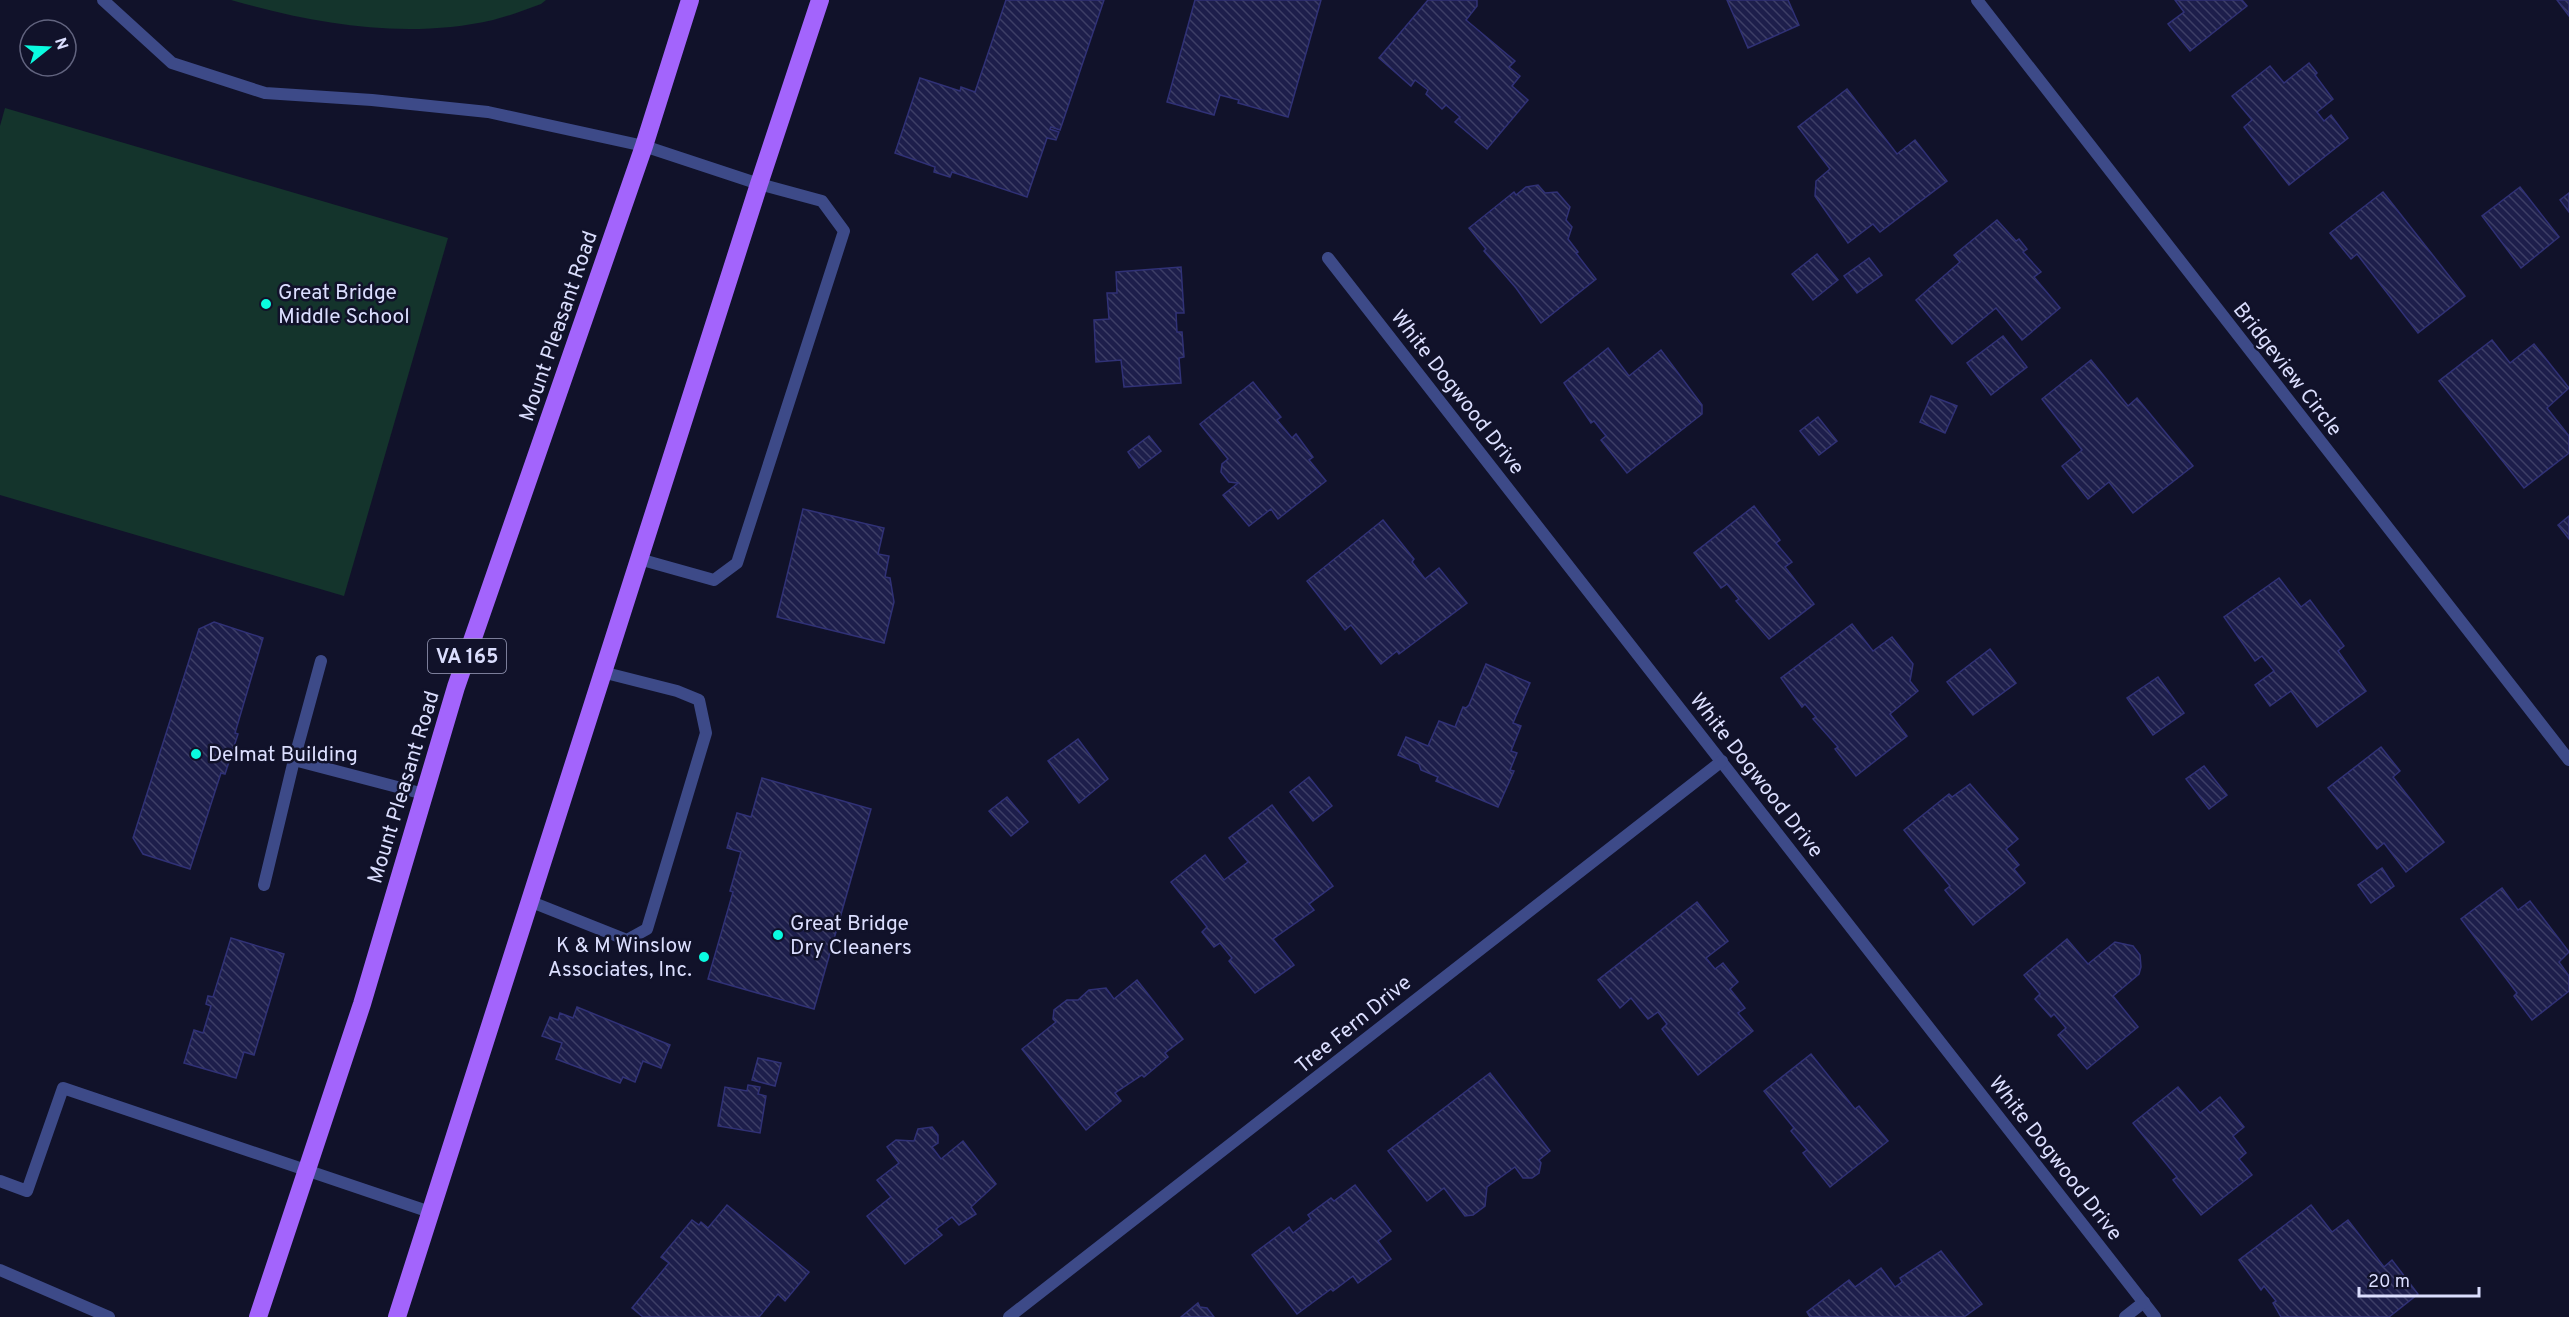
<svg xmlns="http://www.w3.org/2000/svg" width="2569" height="1317" font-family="Overpass,sans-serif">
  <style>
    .pitch { fill: #14342c }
    .building { fill: url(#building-back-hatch); stroke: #303176; stroke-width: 1.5 }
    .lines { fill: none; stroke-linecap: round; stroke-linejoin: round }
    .lane { stroke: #3d4a88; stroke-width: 12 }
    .street { stroke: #3d4a88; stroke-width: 12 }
    .primary { stroke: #a364fc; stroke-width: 18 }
    .poi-dot { fill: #0afbe0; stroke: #11122a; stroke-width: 2 }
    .labels { text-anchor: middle; stroke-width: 5; stroke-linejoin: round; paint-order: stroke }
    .shield { fill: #11122a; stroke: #9ea1be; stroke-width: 1.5 }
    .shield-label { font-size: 20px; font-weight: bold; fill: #dbdefe }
    .poi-label { font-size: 21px; fill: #dbdefe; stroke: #11122a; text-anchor: start }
    .street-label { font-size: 21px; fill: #dbdefe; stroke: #11122a }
  </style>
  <defs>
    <pattern id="building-back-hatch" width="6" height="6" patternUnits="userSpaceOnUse" patternTransform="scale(1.5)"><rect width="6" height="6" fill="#1d1e4b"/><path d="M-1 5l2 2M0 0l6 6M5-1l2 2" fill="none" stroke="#3d3e66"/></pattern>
  </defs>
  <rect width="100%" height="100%" fill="#11122a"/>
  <!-- pitch -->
  <g class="pitch">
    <path d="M231,0H546L541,4C525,10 509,16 493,20C405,40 315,24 231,0Z"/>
    <polygon points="5,108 448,238 344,596 0,495 0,126"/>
  </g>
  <!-- building -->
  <g class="building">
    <polygon points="1006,0 1104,0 1060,130 1051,127 1050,129 1059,132 1056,140 1047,138 1027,197 952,172 950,177 934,172 935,167 895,153 920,78 960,91 961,87 975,92"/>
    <polygon points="1195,0 1321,0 1288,117 1238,103 1239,100 1220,95 1214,115 1167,102"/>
    <polygon points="1428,0 1477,0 1477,6 1466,20 1515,61 1509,67 1520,76 1512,86 1528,100 1487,149 1455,122 1460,117 1446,105 1442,109 1426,94 1428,90 1415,80 1411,86 1379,58"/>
    <polygon points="1727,0 1788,0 1799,25 1748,48"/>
    <polygon points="2175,0 2242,0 2247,6 2190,51 2168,24 2184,12"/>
    <polygon points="2557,0 2569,0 2569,16"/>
    <polygon points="2309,63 2317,73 2315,75 2333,99 2317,112 2324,121 2331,115 2348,138 2289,185 2244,127 2252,120 2232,96 2270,66 2284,83"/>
    <polygon points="1847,89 1897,154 1915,140 1947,181 1880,232 1873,224 1848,243 1815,196 1816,181 1830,169 1798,127"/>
    <polygon points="1538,185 1545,193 1557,192 1570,207 1566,220 1572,227 1568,239 1578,252 1576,253 1596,279 1541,323 1516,288 1484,251 1486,249 1469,228 1514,192 1516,195 1526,187"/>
    <polygon points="2520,187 2559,237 2521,268 2482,216"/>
    <polygon points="2383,192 2465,296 2418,333 2357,254 2351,259 2330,233"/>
    <polygon points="2569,193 2569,212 2560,200"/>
    <polygon points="1997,220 2016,241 2019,239 2027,249 2023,252 2041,272 2034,277 2060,308 2022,340 1996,308 1952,344 1916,300 1960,262 1954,255"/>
    <polygon points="1817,254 1838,280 1813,300 1792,274"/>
    <polygon points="1869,258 1882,275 1857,293 1844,276"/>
    <polygon points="1181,267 1184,313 1176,313 1177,332 1182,332 1184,357 1179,358 1181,383 1124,387 1121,360 1096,362 1094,320 1109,319 1107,293 1117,293 1116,272"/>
    <polygon points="2003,336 2027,367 1991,395 1967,363"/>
    <polygon points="2492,340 2510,363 2534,344 2569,388 2547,408 2569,436 2569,453 2524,488 2439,381"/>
    <polygon points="1608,348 1629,376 1661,350 1702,405 1702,414 1627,473 1601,440 1606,436 1594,421 1591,423 1564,383"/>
    <polygon points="2091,360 2128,406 2137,398 2193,466 2133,513 2109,482 2088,499 2062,466 2082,450 2042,399"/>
    <polygon points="1253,382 1281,417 1277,420 1292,438 1296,434 1313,457 1309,460 1326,481 1278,519 1271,509 1249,526 1223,495 1238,483 1229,482 1221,472 1222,464 1228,459 1200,424"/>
    <polygon points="1931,396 1957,406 1945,433 1920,422"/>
    <polygon points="1818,417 1837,441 1819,455 1800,431"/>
    <polygon points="1149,436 1161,451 1139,468 1128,452"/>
    <polygon points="1754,506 1780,540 1776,543 1792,562 1785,567 1814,604 1769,639 1736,601 1739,599 1727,584 1721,588 1694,553"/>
    <polygon points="803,509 884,528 878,554 889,556 885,577 890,578 894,602 884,643 777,617"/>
    <polygon points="2569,516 2569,539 2558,525"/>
    <polygon points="1383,520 1414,559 1412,562 1425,579 1439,568 1467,603 1399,654 1397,651 1381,664 1351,625 1345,630 1307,581"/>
    <polygon points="2279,578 2301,607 2310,600 2344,646 2338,651 2366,691 2317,727 2291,691 2270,706 2255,685 2274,671 2262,656 2255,661 2224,617"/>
    <polygon points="214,622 263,638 235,733 238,734 225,774 221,773 190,869 143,854 133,838 199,629"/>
    <polygon points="1852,624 1873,651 1892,637 1913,664 1910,681 1918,691 1890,714 1907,736 1856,776 1835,749 1838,747 1813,719 1816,717 1805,704 1802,707 1781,678"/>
    <polygon points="1990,649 2016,683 1973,715 1947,682"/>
    <polygon points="1486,664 1530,683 1513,723 1521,726 1511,751 1517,753 1510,770 1514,771 1498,807 1436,781 1438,777 1421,770 1419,764 1398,755 1406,737 1428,746 1439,721 1455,727 1463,707 1466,708 1469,705"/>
    <polygon points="2158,677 2184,713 2153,735 2127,698"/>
    <polygon points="1078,739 1108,779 1079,803 1048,761"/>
    <polygon points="2381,747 2400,771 2393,777 2444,842 2406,872 2384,843 2377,849 2328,788"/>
    <polygon points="2204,766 2227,795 2209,809 2186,779"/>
    <polygon points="1309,777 1332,806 1313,821 1290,792"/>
    <polygon points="762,778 871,809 814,1009 708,979 733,892 730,891 741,852 727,848 737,813 751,817"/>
    <polygon points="1970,784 2018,839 2006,849 2019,865 2014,869 2025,883 1973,925 1945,890 1950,886 1904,830 1949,794 1952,797"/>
    <polygon points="1007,797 1028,822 1011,836 989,811"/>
    <polygon points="1272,805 1333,886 1309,904 1314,910 1273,939 1294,965 1255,993 1229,961 1232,958 1220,943 1214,947 1202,932 1207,927 1171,882 1205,855 1224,880 1248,862 1229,838"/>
    <polygon points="2382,868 2394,886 2371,903 2358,885"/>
    <polygon points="2502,888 2518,910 2530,901 2569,952 2559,962 2569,976 2569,991 2532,1020 2514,996 2517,993 2461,919"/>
    <polygon points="1697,902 1728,941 1706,958 1715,969 1723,963 1738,982 1730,989 1745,1008 1738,1013 1753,1031 1698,1075 1662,1029 1667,1024 1658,1012 1648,1019 1631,998 1620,1008 1598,980"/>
    <polygon points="231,938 284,954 254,1055 244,1052 236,1078 184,1063 194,1030 203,1033 211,1006 206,1004 208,996 213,997"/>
    <polygon points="2067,939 2088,964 2115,942 2133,946 2140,955 2141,967 2139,974 2113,996 2138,1027 2087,1069 2058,1035 2066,1028 2054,1014 2051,1017 2035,999 2040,994 2024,975"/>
    <polygon points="1137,980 1183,1039 1165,1053 1168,1057 1144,1077 1142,1075 1115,1093 1121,1101 1086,1130 1022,1049 1056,1022 1053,1019 1054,1010 1067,1000 1078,1000 1089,990 1106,988 1114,999"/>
    <polygon points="577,1007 670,1045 661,1068 643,1061 635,1082 623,1077 620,1083 556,1059 562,1043 542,1036 550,1017 558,1020 560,1013 573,1018"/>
    <polygon points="1811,1054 1855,1109 1859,1106 1888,1141 1830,1187 1803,1153 1807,1150 1791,1131 1794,1128 1764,1091"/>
    <polygon points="758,1058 781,1063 775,1086 752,1080"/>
    <polygon points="1490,1073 1550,1151 1539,1160 1541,1163 1539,1173 1532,1178 1523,1178 1515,1167 1487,1187 1485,1206 1473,1215 1465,1216 1444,1188 1427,1201 1388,1151"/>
    <polygon points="748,1085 760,1087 758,1094 766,1096 760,1133 718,1126 725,1087 747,1091"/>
    <polygon points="2178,1087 2200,1113 2220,1097 2244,1127 2233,1136 2246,1153 2239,1159 2252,1175 2201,1215 2173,1180 2177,1177 2133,1123"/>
    <polygon points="932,1127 938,1135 938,1143 932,1147 941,1159 963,1141 996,1184 971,1207 976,1214 959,1225 952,1217 936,1229 942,1235 905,1264 867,1216 891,1197 877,1180 899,1163 887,1147 896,1140 914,1141 918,1129"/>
    <polygon points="1355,1185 1391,1231 1378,1241 1391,1259 1358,1283 1353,1276 1333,1291 1331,1289 1297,1314 1252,1255 1289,1227 1293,1233 1311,1219 1308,1215 1331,1198 1334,1201"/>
    <polygon points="727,1205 809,1272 785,1301 778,1294 759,1317 643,1317 632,1308 669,1263 661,1257 692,1220 699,1225 701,1222 708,1228"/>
    <polygon points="2311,1205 2332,1232 2348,1220 2384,1267 2392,1260 2418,1294 2389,1317 2281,1317 2273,1303 2276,1301 2264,1286 2261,1290 2239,1260"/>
    <polygon points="1941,1251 1982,1304 1964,1317 1810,1317 1807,1312 1849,1280 1855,1287 1881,1268 1895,1287 1902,1282 1900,1278"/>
    <polygon points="1198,1303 1200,1307 1207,1308 1214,1317 1181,1317"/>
  </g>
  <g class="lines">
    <!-- lane -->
    <g class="lane">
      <polyline points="103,0 172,63 265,93 372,100 488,112 644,146 759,184 822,201 844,231 737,563 714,580 639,559"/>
      <polyline points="321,661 294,760 424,794"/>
      <polyline points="264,885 294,760"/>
      <polyline points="529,901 627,940 647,929 706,733 699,700 677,691 602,672"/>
      <polyline points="0,1181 27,1191 63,1088 430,1212"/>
      <polyline points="0,1270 109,1317"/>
    </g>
    <!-- street -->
    <g class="street">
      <polyline points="1977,0 2569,760"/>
      <polyline points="1328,258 2155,1317"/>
      <polyline points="1009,1317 1722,761"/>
      <polyline points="2125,1317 2144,1302"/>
    </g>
    <!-- primary -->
    <g class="primary">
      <polyline points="258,1317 362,1004 456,687 644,146 690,0"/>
      <polyline points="397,1317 759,184 820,0"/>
    </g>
  </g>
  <!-- markers -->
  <g class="poi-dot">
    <circle cx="266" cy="304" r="6"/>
    <circle cx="196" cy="754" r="6"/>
    <circle cx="778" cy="935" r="6"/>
    <circle cx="704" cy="957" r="6"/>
  </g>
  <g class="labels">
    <!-- shield labels -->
    <rect class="shield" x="428" y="639" width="78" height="34" rx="4.5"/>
    <g class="shield-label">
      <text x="467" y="663">VA 165</text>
    </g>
    <!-- poi labels -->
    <g class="poi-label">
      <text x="278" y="299">Great Bridge<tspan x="278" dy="24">Middle School</tspan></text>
      <text x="208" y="761">Delmat Building</text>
      <text x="790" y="930">Great Bridge<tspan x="790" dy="24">Dry Cleaners</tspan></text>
      <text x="692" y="952" text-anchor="end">K &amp; M Winslow<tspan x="692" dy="24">Associates, Inc.</tspan></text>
    </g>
    <!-- street labels -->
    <g class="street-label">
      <text transform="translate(558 326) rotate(-71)" y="7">Mount Pleasant Road</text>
      <text transform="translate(2288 369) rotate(52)" y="7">Bridgeview Circle</text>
      <text transform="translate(1458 392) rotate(52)" y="7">White Dogwood Drive</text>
      <text transform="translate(1757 775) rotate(52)" y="7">White Dogwood Drive</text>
      <text transform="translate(403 787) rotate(-73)" y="7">Mount Pleasant Road</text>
      <text transform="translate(1353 1024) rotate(-39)" y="7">Tree Fern Drive</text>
      <text transform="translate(2056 1158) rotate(52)" y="7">White Dogwood Drive</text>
    </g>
  </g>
  <!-- north arrow -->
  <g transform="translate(48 48) rotate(72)"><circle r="28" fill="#11122a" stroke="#62647f" stroke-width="1.5"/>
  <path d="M0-4.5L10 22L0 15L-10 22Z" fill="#0afbe0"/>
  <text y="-9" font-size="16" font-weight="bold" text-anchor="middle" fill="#dbdefe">N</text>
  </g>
  <!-- scale -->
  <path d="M2359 1287v9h120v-9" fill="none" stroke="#dbdefe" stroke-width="3"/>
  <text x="2368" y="1287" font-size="18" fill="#dbdefe" stroke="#11122a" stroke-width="4.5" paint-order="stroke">20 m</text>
</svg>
